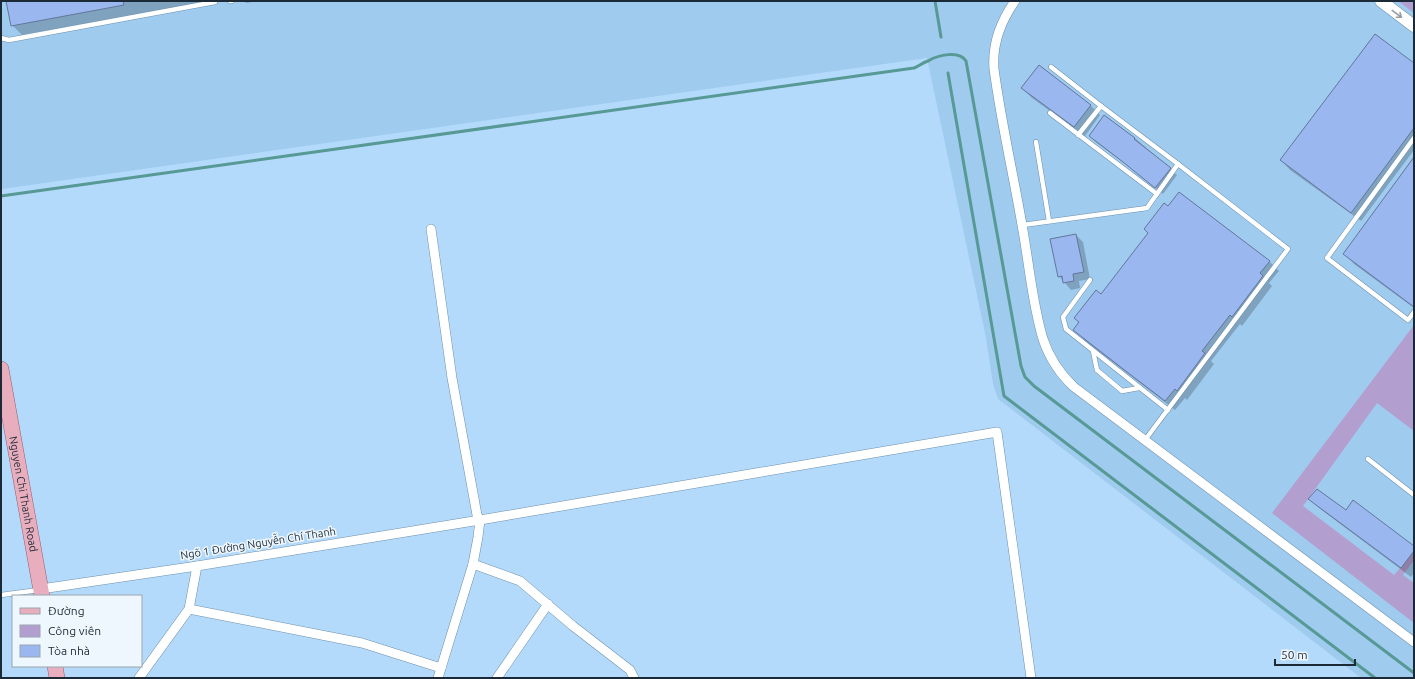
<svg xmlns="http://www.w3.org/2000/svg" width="1415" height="679" font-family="Ubuntu,sans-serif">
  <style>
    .built { fill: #9fcbef }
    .green { fill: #b39ed0 }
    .shadow { fill: #0003 }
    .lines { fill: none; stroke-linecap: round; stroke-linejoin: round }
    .stream { stroke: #579994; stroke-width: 3 }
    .building { fill: #9ab7ef; stroke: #64769a }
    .service-casing { stroke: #6c90ae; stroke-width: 5.5 }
    .minor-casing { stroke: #6c90ae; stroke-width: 10 }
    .tertiary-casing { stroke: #6c90ae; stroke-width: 13 }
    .primary-casing { stroke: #975d72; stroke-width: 16 }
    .service { stroke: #fff; stroke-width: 4.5 }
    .minor { stroke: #fff; stroke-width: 9 }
    .tertiary { stroke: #fff; stroke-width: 12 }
    .primary { stroke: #e9aebe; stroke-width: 15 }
    .oneway { stroke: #989fa5 }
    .labels { text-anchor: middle; stroke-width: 3; stroke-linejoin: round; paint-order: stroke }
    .street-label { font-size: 11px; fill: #1b2a36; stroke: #eff7fe }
  </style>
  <rect width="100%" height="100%" fill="#b4dafb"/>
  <!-- built -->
  <polygon class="built" points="1,1 1414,1 1414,678 1361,678 998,399 993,384 986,338 927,58 2,189"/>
  <!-- green -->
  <g class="green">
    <polygon points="1398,1 1412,1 1414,3 1414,13"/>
    <polygon points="1414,325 1414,431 1377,403 1303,506 1394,575 1414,552 1414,560 1403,575 1414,583 1414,623 1272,513"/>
  </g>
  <!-- shadow -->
  <g class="shadow">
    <polygon points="8,1 197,1 198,3 22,35 12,25"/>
    <polygon points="244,1 259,1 246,3"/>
    <polygon points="1414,65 1414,150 1361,221 1290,170 1281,160"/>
    <polygon points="1039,66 1091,106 1100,115 1085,136 1032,98 1022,88"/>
    <polygon points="1105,116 1135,138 1177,175 1163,194 1132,169 1097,143 1090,136"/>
    <polygon points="1414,159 1414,308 1354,264 1345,254"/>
    <polygon points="1076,235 1083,242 1090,279 1079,281 1080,288 1071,290 1059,276"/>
    <polygon points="1269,261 1279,271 1269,283 1272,286 1242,326 1240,324 1211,361 1214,364 1187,400 1185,398 1175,410 1084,340 1075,330 1101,295"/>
    <polygon points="1310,499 1346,511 1414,547 1414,573 1411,577 1319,508"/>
  </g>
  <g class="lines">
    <!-- stream -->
    <g class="stream">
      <polyline points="935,1 941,37"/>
      <polyline points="948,73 1004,396 1375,678"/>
      <path d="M1,196L914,68C919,66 922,63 928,61C938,55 959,50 966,61L1021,366L1025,377L1034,386L1414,673"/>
    </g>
  </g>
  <!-- building -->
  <g class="building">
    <polygon points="6,1 123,1 124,5 11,26"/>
    <polygon points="1375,34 1414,63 1414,128 1351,213 1280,160"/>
    <polygon points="1039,65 1091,105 1074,127 1021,88"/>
    <polygon points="1104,115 1135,138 1134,139 1171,168 1155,188 1123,162 1089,136"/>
    <polygon points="1414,157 1414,307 1343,254"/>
    <polygon points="1179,192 1270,261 1260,273 1263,276 1232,317 1230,315 1202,351 1205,353 1177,391 1175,389 1165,401 1127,372 1073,330 1079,322 1074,318 1096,290 1101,294 1148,233 1144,229 1164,203 1168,206"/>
    <polygon points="1076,234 1084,272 1073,274 1074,281 1063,283 1062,276 1058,277 1050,239"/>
    <polygon points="1317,489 1346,510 1353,500 1414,546 1414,551 1401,568 1308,499"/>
  </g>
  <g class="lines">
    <!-- service casing -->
    <g class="service-casing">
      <g id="service">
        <polyline points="230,1 232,1"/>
        <polyline points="1,38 9,40 215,2 215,1"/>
        <polyline points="1051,67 1101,106 1078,135"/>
        <polyline points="1101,106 1178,164"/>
        <polyline points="1050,113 1157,194"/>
        <polyline points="1414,138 1327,258 1408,320 1414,312"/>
        <polyline points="1036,142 1049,221"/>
        <polyline points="1023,225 1147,208 1178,164 1288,249 1145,440"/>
        <polyline points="1090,280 1063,317 1066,329 1168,410"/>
        <polyline points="1093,351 1097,370 1122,391 1139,388"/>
        <polyline points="1368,459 1414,495"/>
        <polyline points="1,595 39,590"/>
      </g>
    </g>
    <!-- minor casing -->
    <g class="minor-casing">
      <g id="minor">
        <path d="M1015,1C1001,21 992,44 994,69C1001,121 1013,173 1022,225C1029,262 1032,303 1043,339C1049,357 1060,374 1074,387L1414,642"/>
        <polyline points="431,229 452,378 477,515 480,520 478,537 473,564 438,678"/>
        <polyline points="473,564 520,581 573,626 630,670 634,678"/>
        <polyline points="41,589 197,566 480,520 997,432 1031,678"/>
        <polyline points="189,609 362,643 441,668"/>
        <polyline points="139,678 189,609 197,566"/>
        <polyline points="497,678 548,604"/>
      </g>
    </g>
    <!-- tertiary casing -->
    <g class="tertiary-casing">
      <polyline id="tertiary" points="1381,1 1414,26"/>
    </g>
    <!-- primary casing -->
    <g class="primary-casing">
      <g id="primary">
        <path id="s1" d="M1,369L42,596"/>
        <polyline points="55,666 57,678"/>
      </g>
    </g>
    <!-- service -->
    <use href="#service" class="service"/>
    <!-- minor -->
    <use href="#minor" class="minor"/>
    <!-- tertiary -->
    <use href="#tertiary" class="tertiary"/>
    <!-- primary -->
    <use href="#primary" class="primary"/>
  </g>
  <!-- one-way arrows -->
  <defs><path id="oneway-shaft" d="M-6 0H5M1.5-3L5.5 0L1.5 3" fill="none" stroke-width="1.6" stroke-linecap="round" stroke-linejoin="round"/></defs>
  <use class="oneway" href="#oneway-shaft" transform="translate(1397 14) rotate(37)"/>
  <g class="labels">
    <!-- street labels -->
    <g class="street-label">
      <text dy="4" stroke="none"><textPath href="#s1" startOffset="127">Nguyen Chi Thanh Road</textPath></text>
      <text transform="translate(258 543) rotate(-9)" y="4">Ngõ 1 Đường Nguyễn Chí Thanh</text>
    </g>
  </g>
  <!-- border -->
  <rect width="1415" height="679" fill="none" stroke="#1b2a36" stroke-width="4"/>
  <!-- legend -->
  <rect x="12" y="595" width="130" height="72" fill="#eff7fe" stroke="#9aa5ae"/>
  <rect x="20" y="608" width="20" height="6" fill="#e9aebe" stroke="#9aa5ae"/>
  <text x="48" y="615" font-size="12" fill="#1b2a36">Đường</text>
  <rect x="20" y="625" width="20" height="12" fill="#b39ed0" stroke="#9aa5ae"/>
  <text x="48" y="635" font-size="12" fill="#1b2a36">Công viên</text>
  <rect x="20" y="645" width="20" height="12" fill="#9ab7ef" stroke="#9aa5ae"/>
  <text x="48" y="655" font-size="12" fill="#1b2a36">Tòa nhà</text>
  <!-- scale -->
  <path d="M1275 659v6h80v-6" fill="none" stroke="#1b2a36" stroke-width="2"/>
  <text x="1281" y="659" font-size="12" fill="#1b2a36" stroke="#eff7fe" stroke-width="3" paint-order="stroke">50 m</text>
</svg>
